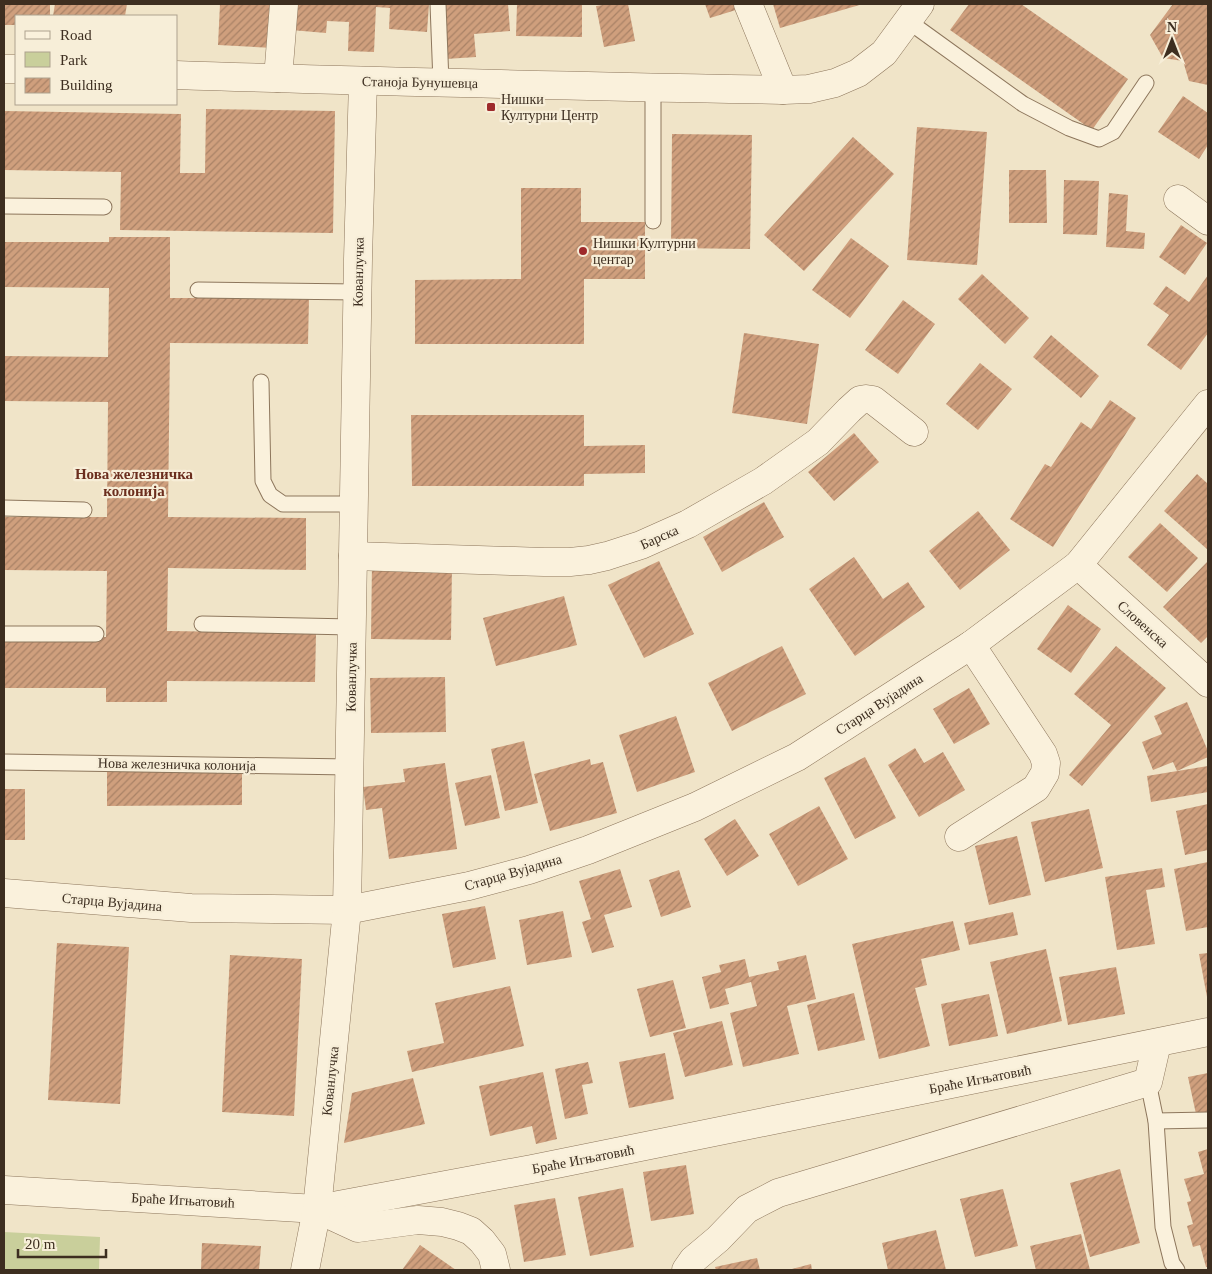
<svg xmlns="http://www.w3.org/2000/svg" width="1212" height="1274" font-family="'Times New Roman',serif">
  <style>
    .park { fill: #c9cf9b }
    .building { fill: url(#building-hatch) }
    .lines { fill: none; stroke-linecap: round; stroke-linejoin: round }
    .service-casing { stroke: #8d765c; stroke-width: 17 }
    .minor-casing { stroke: #8d765c; stroke-width: 29 }
    .service { stroke: #faf1dc; stroke-width: 15 }
    .minor { stroke: #faf1dc; stroke-width: 28 }
    .poi-dot { fill: #9e2a2b; stroke: #f7eed8; stroke-width: 2 }
    .labels { text-anchor: middle; stroke-width: 4.5; stroke-linejoin: round; paint-order: stroke }
    .street-label { font-size: 14px; fill: #3d2e20; stroke: #f7eed8 }
    .poi-label { font-size: 14px; fill: #3d2e20; stroke: #f7eed8; text-anchor: start }
    .neighbourhood-label { font-size: 15px; font-weight: bold; fill: #6b2e1e; stroke: #f7eed8 }
  </style>
  <defs>
    <pattern id="building-hatch" width="6" height="6" patternUnits="userSpaceOnUse" patternTransform="scale(1.25)"><rect width="6" height="6" fill="#cf9f7d"/><path d="M-1 1l2-2M0 6l6-6M5 7l2-2" fill="none" stroke="#a98266"/></pattern>
  </defs>
  <rect width="100%" height="100%" fill="#f0e4c8"/>
  <!-- park -->
  <polygon class="park" points="4,1232 100,1237 99,1270 4,1270"/>
  <!-- building -->
  <g class="building">
    <polygon points="4,4 50,4 50,16 16,16 16,25 4,25"/>
    <polygon points="55,4 127,4 125,16 53,16"/>
    <polygon points="220,4 275,4 273,48 218,45"/>
    <polygon points="293,4 429,4 427,32 389,29 390,8 376,7 374,52 348,51 349,22 327,21 326,33 291,30"/>
    <polygon points="442,4 508,4 510,31 474,34 476,57 446,59"/>
    <polygon points="517,4 582,4 582,37 516,36"/>
    <polygon points="609,4 628,4 635,41 604,47 596,6"/>
    <polygon points="705,4 737,4 739,9 710,18"/>
    <polygon points="773,4 863,4 780,28"/>
    <polygon points="969,4 1021,4 1128,79 1092,130 950,30"/>
    <polygon points="1173,4 1208,4 1208,85 1189,81 1183,61 1163,58 1150,35"/>
    <polygon points="1183,96 1208,113 1208,145 1199,159 1158,132"/>
    <polygon points="206,109 335,111 333,233 120,230 121,172 4,170 4,111 181,114 180,173 205,173"/>
    <polygon points="917,127 987,132 977,265 907,260"/>
    <polygon points="672,134 752,135 750,249 671,248"/>
    <polygon points="853,137 894,174 804,271 764,235"/>
    <polygon points="1009,170 1046,170 1047,223 1009,223"/>
    <polygon points="1064,180 1099,181 1097,235 1063,234"/>
    <polygon points="521,188 581,188 581,222 645,222 645,279 584,279 584,344 415,344 415,280 521,279"/>
    <polygon points="1109,193 1128,195 1126,231 1145,233 1144,249 1106,247"/>
    <polygon points="1181,225 1207,243 1185,275 1159,257"/>
    <polygon points="109,237 170,237 170,298 309,298 308,344 170,343 168,517 306,518 306,570 168,568 167,631 316,633 315,682 167,681 167,702 106,702 106,688 4,688 4,636 106,637 107,571 4,570 4,517 107,517 108,402 4,401 4,356 108,357 109,288 4,287 4,242 109,242"/>
    <polygon points="851,238 889,266 850,318 812,290"/>
    <polygon points="982,274 1029,318 1005,344 958,299"/>
    <polygon points="1208,275 1208,333 1181,370 1147,345 1169,315 1153,304 1166,286 1189,302"/>
    <polygon points="903,300 935,324 898,374 865,350"/>
    <polygon points="744,333 819,344 807,424 732,413"/>
    <polygon points="1051,335 1099,376 1081,398 1033,357"/>
    <polygon points="980,363 1012,389 978,430 946,404"/>
    <polygon points="1110,400 1136,418 1053,547 1010,519 1045,464 1051,467 1081,422 1091,429"/>
    <polygon points="411,415 584,415 584,446 645,445 645,473 584,474 584,486 412,486"/>
    <polygon points="854,433 879,462 834,501 808,472"/>
    <polygon points="1197,474 1208,484 1208,550 1164,511"/>
    <polygon points="764,502 784,537 722,572 703,537"/>
    <polygon points="978,511 1010,550 960,590 929,551"/>
    <polygon points="1160,523 1198,558 1167,592 1128,557"/>
    <polygon points="854,557 883,599 908,582 925,607 855,656 809,589"/>
    <polygon points="659,561 694,634 644,658 608,585"/>
    <polygon points="1208,561 1208,636 1201,643 1163,607"/>
    <polygon points="372,563 452,564 451,640 371,639"/>
    <polygon points="564,596 577,645 496,666 483,618"/>
    <polygon points="1068,605 1101,629 1071,673 1037,649"/>
    <polygon points="782,646 806,694 732,731 708,683"/>
    <polygon points="1116,646 1166,688 1082,786 1069,775 1111,725 1074,694"/>
    <polygon points="445,677 446,732 371,733 370,678"/>
    <polygon points="969,688 990,724 954,744 933,709"/>
    <polygon points="1187,702 1208,751 1208,757 1177,771 1173,762 1153,770 1142,742 1162,734 1154,716"/>
    <polygon points="676,716 695,772 637,792 619,735"/>
    <polygon points="524,741 538,803 505,811 491,749"/>
    <polygon points="915,748 924,763 943,752 965,790 919,817 888,765"/>
    <polygon points="865,757 896,818 855,839 824,778"/>
    <polygon points="590,759 591,765 603,762 617,813 550,831 534,774"/>
    <polygon points="445,763 457,849 389,859 382,808 366,810 363,787 405,782 403,769"/>
    <polygon points="1208,766 1208,792 1151,802 1147,776"/>
    <polygon points="242,769 242,805 107,806 107,771"/>
    <polygon points="491,775 500,818 465,826 455,783"/>
    <rect x="4" y="789" width="21" height="51"/>
    <polygon points="1208,804 1208,850 1185,855 1176,811"/>
    <polygon points="819,806 848,859 798,886 769,834"/>
    <polygon points="1089,809 1103,868 1045,882 1031,822"/>
    <polygon points="735,819 759,856 727,876 704,839"/>
    <polygon points="1017,836 1031,895 989,905 975,846"/>
    <polygon points="1208,862 1208,927 1186,931 1174,869"/>
    <polygon points="1162,868 1165,887 1146,890 1155,944 1117,950 1105,877"/>
    <polygon points="620,869 632,907 604,915 614,947 592,953 582,922 591,919 579,881"/>
    <polygon points="679,870 691,907 661,917 649,880"/>
    <polygon points="485,906 496,959 453,968 442,914"/>
    <polygon points="563,911 572,957 527,965 519,920"/>
    <polygon points="1013,912 1018,935 969,945 964,923"/>
    <polygon points="953,921 960,950 921,959 927,985 915,988 930,1046 879,1059 852,944"/>
    <polygon points="57,943 129,947 120,1104 48,1100"/>
    <polygon points="1046,949 1062,1021 1007,1034 990,962"/>
    <polygon points="1208,953 1208,997 1207,997 1199,954"/>
    <polygon points="230,955 302,959 294,1116 222,1112"/>
    <polygon points="806,955 816,999 787,1006 799,1054 743,1067 730,1013 757,1006 751,982 725,989 729,1004 710,1009 702,977 721,972 719,965 745,959 749,977 779,970 777,962"/>
    <polygon points="1116,967 1125,1014 1068,1025 1059,977"/>
    <polygon points="673,980 686,1028 650,1037 637,989"/>
    <polygon points="510,986 524,1046 412,1072 407,1051 444,1043 435,1003"/>
    <polygon points="854,993 865,1040 818,1051 807,1005"/>
    <polygon points="989,994 998,1036 949,1046 941,1004"/>
    <polygon points="722,1021 733,1065 685,1077 673,1033"/>
    <polygon points="665,1053 674,1099 629,1108 619,1062"/>
    <polygon points="588,1062 593,1083 582,1085 588,1114 565,1119 555,1069"/>
    <polygon points="543,1072 557,1139 536,1144 532,1126 490,1136 479,1086"/>
    <polygon points="1208,1073 1208,1112 1196,1114 1188,1077"/>
    <polygon points="413,1078 425,1124 344,1143 352,1093"/>
    <polygon points="1208,1149 1208,1267 1206,1267 1200,1245 1193,1247 1187,1226 1193,1224 1187,1202 1191,1201 1184,1179 1204,1174 1198,1152"/>
    <polygon points="686,1165 694,1214 651,1221 643,1172"/>
    <polygon points="1120,1169 1140,1243 1090,1257 1070,1183"/>
    <polygon points="623,1188 634,1247 590,1256 578,1197"/>
    <polygon points="1003,1189 1018,1246 975,1257 960,1199"/>
    <polygon points="555,1198 566,1255 524,1262 514,1205"/>
    <polygon points="936,1230 946,1270 888,1270 882,1243"/>
    <polygon points="1081,1234 1090,1270 1036,1270 1030,1246"/>
    <polygon points="202,1243 261,1246 259,1270 201,1270"/>
    <polygon points="420,1245 456,1270 402,1270"/>
    <polygon points="757,1258 760,1270 716,1270 715,1267"/>
    <polygon points="811,1264 812,1270 788,1270"/>
  </g>
  <g class="lines">
    <!-- service casing -->
    <g class="service-casing">
      <g id="service">
        <polyline points="438,4 441,83"/>
        <polyline points="908,21 1023,104 1069,128 1099,139 1113,132 1146,83"/>
        <polyline points="653,87 653,221"/>
        <polyline points="4,206 104,207"/>
        <polyline points="198,290 358,292"/>
        <polyline points="261,382 263,481 270,495 283,504 354,504"/>
        <polyline points="4,508 84,510"/>
        <polyline points="202,624 352,627"/>
        <polyline points="4,634 96,634"/>
        <polyline points="4,762 350,767"/>
        <polyline points="1148,1082 1156,1121 1163,1227 1172,1263 1177,1270"/>
        <polyline points="1156,1121 1208,1120"/>
      </g>
    </g>
    <!-- minor casing -->
    <g class="minor-casing">
      <g id="minor">
        <polyline points="748,4 783,90"/>
        <polyline points="4,69 16,69"/>
        <path d="M176,75C379,82 581,86 783,90L809,89L835,83L858,73L884,53L920,4"/>
        <polyline points="278,78 284,4"/>
        <polyline points="1178,199 1208,221"/>
        <polyline points="353,556 544,562 570,562 589,560 607,556 641,545 688,524 763,481 818,442 849,410 860,400 866,399 873,400 914,432"/>
        <polyline points="1078,565 1208,683"/>
        <polyline points="959,837 1036,788 1045,773 1046,763 1043,754 971,645"/>
        <polyline points="4,893 191,908 347,910 469,886 529,870 588,850 695,807 797,757 971,645 1078,565 1208,404"/>
        <polyline points="4,1190 317,1209 532,1169 1208,1032"/>
        <polyline points="317,1209 358,1228 418,1220 442,1222 458,1226 471,1231 482,1241 492,1254 496,1270"/>
        <polyline points="305,1270 317,1209 347,910 358,259 363,81"/>
        <polyline points="686,1270 693,1260 718,1239 747,1209 778,1193 1148,1082 1157,1043"/>
      </g>
    </g>
    <!-- service -->
    <use href="#service" class="service"/>
    <!-- minor -->
    <use href="#minor" class="minor"/>
  </g>
  <!-- markers -->
  <g class="poi-dot">
    <rect x="486" y="102" width="10" height="10" rx="2.5"/>
    <circle cx="583" cy="251" r="5"/>
  </g>
  <g class="labels">
    <!-- street labels -->
    <g class="street-label">
      <text transform="translate(420 82) rotate(1)" y="5">Станоја Бунушевца</text>
      <text transform="translate(358 272) rotate(-89)" y="5">Кованлучка</text>
      <text transform="translate(659 537) rotate(-24)" y="5">Барска</text>
      <text transform="translate(1143 624) rotate(42)" y="5">Словенска</text>
      <text transform="translate(351 677) rotate(-89)" y="5">Кованлучка</text>
      <text transform="translate(879 704) rotate(-33)" y="5">Старца Вујадина</text>
      <text transform="translate(177 764) rotate(1)" y="5">Нова железничка колонија</text>
      <text transform="translate(513 872) rotate(-16)" y="5">Старца Вујадина</text>
      <text transform="translate(112 902) rotate(5)" y="5">Старца Вујадина</text>
      <text transform="translate(980 1079) rotate(-11)" y="5">Браће Игњатовић</text>
      <text transform="translate(330 1081) rotate(-84)" y="5">Кованлучка</text>
      <text transform="translate(583 1159) rotate(-11)" y="5">Браће Игњатовић</text>
      <text transform="translate(183 1200) rotate(3)" y="5">Браће Игњатовић</text>
    </g>
    <!-- poi labels -->
    <g class="poi-label">
      <text x="501" y="104">Нишки<tspan x="501" dy="16">Културни Центр</tspan></text>
      <text x="593" y="248">Нишки Културни<tspan x="593" dy="16">центар</tspan></text>
    </g>
    <!-- neighbourhood labels -->
    <g class="neighbourhood-label">
      <text x="134" y="479">Нова железничка<tspan x="134" dy="17">колонија</tspan></text>
    </g>
  </g>
  <!-- border -->
  <rect width="1212" height="1274" fill="none" stroke="#3d2e20" stroke-width="10"/>
  <!-- legend -->
  <rect x="15" y="15" width="162" height="90" fill="#f7eed8" stroke="#ada18e"/>
  <rect x="25" y="31" width="25" height="8" fill="#faf1dc" stroke="#ada18e"/>
  <text x="60" y="40" font-size="15" fill="#3d2e20">Road</text>
  <rect x="25" y="52" width="25" height="15" fill="#c9cf9b" stroke="#ada18e"/>
  <text x="60" y="65" font-size="15" fill="#3d2e20">Park</text>
  <rect x="25" y="78" width="25" height="15" fill="url(#building-hatch)" stroke="#ada18e"/>
  <text x="60" y="90" font-size="15" fill="#3d2e20">Building</text>
  <!-- north arrow -->
  <g transform="translate(1172 40)" stroke="#f7eed8" stroke-width="4" paint-order="stroke">
  <path d="M0-4L9 19L0 12L-9 19Z" fill="#3d2e20"/>
  <text y="-8" font-size="14" font-weight="bold" text-anchor="middle" fill="#3d2e20">N</text>
  </g>
  <!-- scale -->
  <path d="M18 1249v8h88v-8" fill="none" stroke="#3d2e20" stroke-width="2.5"/>
  <text x="25" y="1249" font-size="15" fill="#3d2e20" stroke="#f7eed8" stroke-width="4" paint-order="stroke">20 m</text>
</svg>
